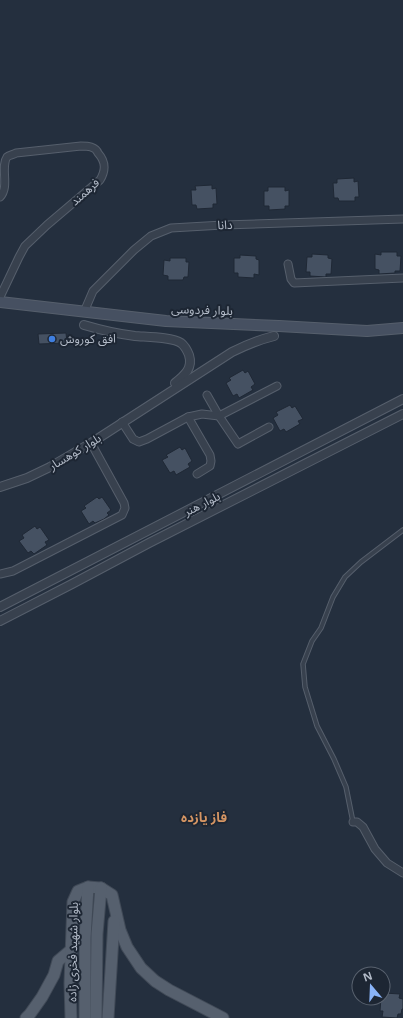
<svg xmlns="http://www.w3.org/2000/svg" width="403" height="1018" font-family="'Open Sans','Noto Sans Arabic',sans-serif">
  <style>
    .building { fill: #455162; stroke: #1f2835 }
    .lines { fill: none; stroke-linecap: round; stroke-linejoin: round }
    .service-casing { stroke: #565f6c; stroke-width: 5.5 }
    .minor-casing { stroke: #565f6c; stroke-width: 9 }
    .tertiary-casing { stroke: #565f6c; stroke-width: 10 }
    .secondary-casing { stroke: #565f6c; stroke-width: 12 }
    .primary-casing { stroke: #414a57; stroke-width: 13 }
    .service { stroke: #38414e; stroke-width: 3.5 }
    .minor { stroke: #38414e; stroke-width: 7 }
    .tertiary { stroke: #38414e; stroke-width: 8 }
    .secondary { stroke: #465061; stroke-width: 10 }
    .primary { stroke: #56606e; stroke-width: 11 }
    .shop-dot { fill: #3f7fe0; stroke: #1d2633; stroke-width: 1.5 }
    .labels { text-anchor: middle; stroke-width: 4; stroke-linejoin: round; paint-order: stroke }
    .street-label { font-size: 12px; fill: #b4bcc9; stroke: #1d2633 }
    .poi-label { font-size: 12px; fill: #b4bcc9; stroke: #1d2633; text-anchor: start }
    .neighbourhood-label { font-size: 13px; font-weight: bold; fill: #d59563; stroke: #1d2633 }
  </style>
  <rect width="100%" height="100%" fill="#242f3e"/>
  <!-- building -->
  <g class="building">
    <polygon points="354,178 354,182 358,181 359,197 355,197 355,201 339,201 338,198 334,198 333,183 337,183 337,179"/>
    <polygon points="212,185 212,189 216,188 217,204 213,204 213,208 197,209 196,205 192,205 191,190 196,190 195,186"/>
    <polygon points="268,187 285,187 285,191 289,190 289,206 285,206 285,209 269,210 269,206 264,206 264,191 268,191"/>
    <polygon points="381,252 397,252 397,256 401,256 400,271 395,271 395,273 379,274 379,270 375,269 375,254 381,255"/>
    <polygon points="312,254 328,255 328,258 332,259 331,274 326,274 326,277 310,276 310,272 306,272 307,257 312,257"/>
    <polygon points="240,255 256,256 256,259 259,260 259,275 254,274 254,278 238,277 238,273 234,273 234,258 240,258"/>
    <polygon points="170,258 186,258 186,262 189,262 188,277 184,277 183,280 168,280 168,276 163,275 164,260 170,261"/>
    <polygon points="66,333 67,343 39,344 38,334"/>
    <polygon points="243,370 245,373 248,371 255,384 251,387 253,390 239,398 237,394 233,396 226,383 231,380 229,378"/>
    <polygon points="290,405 292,408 295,406 303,419 298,421 300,424 286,432 284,429 280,431 273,418 278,415 276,412"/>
    <polygon points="180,447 182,450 185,448 192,461 188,464 190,467 176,475 174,471 170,473 162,460 168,457 166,455"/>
    <polygon points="97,497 99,499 102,497 111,510 107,513 109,515 104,519 95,523 93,521 89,524 81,511 86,508 84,506"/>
    <polygon points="35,526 37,529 40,527 49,540 45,542 47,545 34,554 31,551 28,553 19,541 24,538 22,535"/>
    <polygon points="384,993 400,994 399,998 403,999 403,1009 402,1009 401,1014 398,1014 397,1018 382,1017 383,1011 380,1011 381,998 384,998"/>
  </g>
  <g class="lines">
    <!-- service casing -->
    <g class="service-casing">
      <polyline id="service" points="353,822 346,787 334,759 317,726 305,687 303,664 312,641 321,628 333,597 345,577 361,562 403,530"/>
    </g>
    <!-- minor casing -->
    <g class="minor-casing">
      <g id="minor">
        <path d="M0,197C10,187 0,167 7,157C9,155 13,155 16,153L81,146C84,146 88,146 91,147C94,148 97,150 98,153C106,162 106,170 100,180L47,225L25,246L19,257L0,297"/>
        <polyline points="288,264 291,279 294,283 403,278"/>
        <polyline points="84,312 93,291 134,250 151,236 171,228 223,225 403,219"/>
        <polyline points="207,395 219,416 238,444 269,427"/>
        <polyline points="188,417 210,455 211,461 210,466 197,474"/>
        <polyline points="122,422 133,439 139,442 147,439 188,417 202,414 219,416 277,386"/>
        <polyline points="0,574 13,571 122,515 125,508 124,503 91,443"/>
        <polyline points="353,822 357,822 363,827 375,849 387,863 403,873"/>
      </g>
    </g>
    <!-- tertiary casing -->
    <g class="tertiary-casing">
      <g id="tertiary">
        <path d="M84,325C101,330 118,334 135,336C146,337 172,337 181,343C185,346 187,350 189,355C193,368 185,375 175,383"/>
        <path d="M0,487L27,478L50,467L91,443L232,352C246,345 258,340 274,336"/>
        <polyline points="0,607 403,399"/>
        <polyline points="0,621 72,584 149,543 403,414"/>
      </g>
    </g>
    <!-- secondary casing -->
    <g class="secondary-casing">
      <polyline id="secondary" points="0,302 166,321 279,326 367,331 403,328"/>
    </g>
    <!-- primary casing -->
    <g class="primary-casing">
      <g id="primary">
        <polyline points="101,888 112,895 120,930 127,947 141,968 155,981 169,990 223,1018"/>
        <polyline points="26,1018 30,1014 42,997 54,975 58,961 71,950"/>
        <polyline points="71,1018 70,983 73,902 78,891 88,887 101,888"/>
        <polyline points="85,1018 85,938 88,887"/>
        <polyline points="96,1018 97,934 101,888"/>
        <polyline points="108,1018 114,921"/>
      </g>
    </g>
    <!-- service -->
    <use href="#service" class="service"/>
    <!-- minor -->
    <use href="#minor" class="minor"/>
    <!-- tertiary -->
    <use href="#tertiary" class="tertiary"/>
    <!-- secondary -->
    <use href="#secondary" class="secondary"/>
    <!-- primary -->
    <use href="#primary" class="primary"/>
  </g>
  <!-- markers -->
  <circle class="shop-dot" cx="52" cy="339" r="4"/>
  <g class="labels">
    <!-- street labels -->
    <g class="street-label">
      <text transform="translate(85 192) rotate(-42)" y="4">فرهمند</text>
      <text transform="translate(225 225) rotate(-2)" y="4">دانا</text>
      <text transform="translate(202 310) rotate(2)" y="4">بلوار فردوسی</text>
      <text transform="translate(75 452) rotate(-31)" y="4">بلوار کوهسار</text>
      <text transform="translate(202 504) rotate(-27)" y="4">بلوار هنر</text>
      <text transform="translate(73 952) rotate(-89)" y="4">بلوار شهید فخری زاده</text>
    </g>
    <!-- poi labels -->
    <g class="poi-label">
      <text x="60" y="343">افق کوروش</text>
    </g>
    <!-- neighbourhood labels -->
    <g class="neighbourhood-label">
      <text x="204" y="822">فاز یازده</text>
    </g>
  </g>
  <!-- north arrow -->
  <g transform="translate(371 986) rotate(341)"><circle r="19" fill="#1d2633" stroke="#59626f"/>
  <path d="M0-3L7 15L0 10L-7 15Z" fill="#8ab4f8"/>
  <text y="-6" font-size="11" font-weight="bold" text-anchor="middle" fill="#b4bcc9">N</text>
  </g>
</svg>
